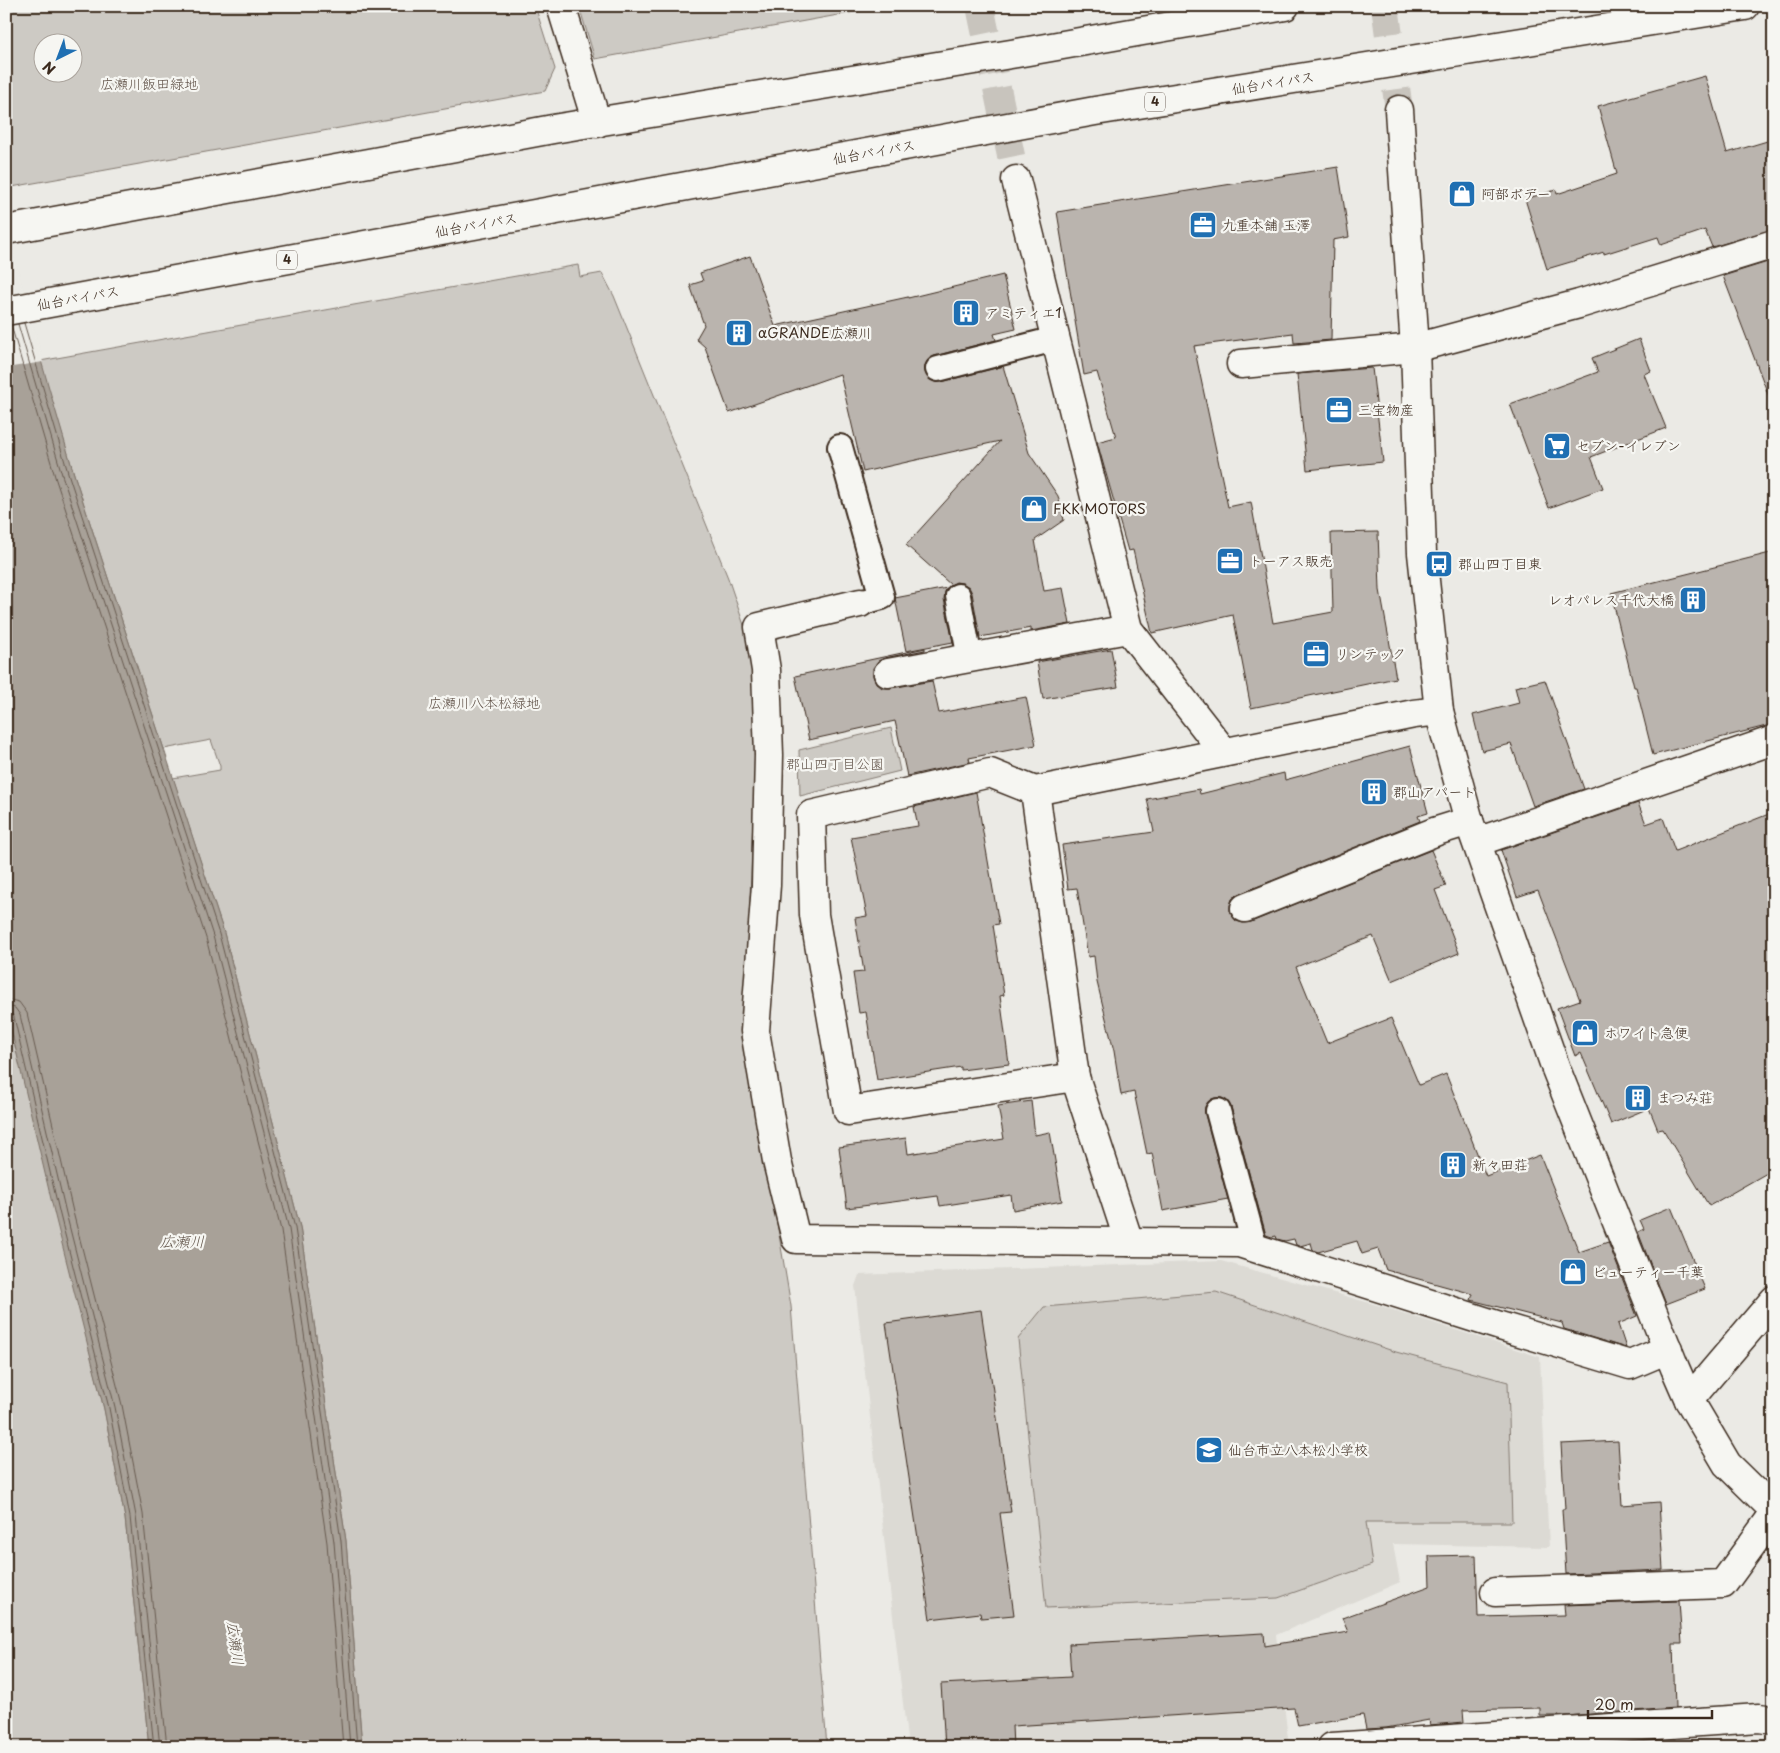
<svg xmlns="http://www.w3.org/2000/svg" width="1780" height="1753" font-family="'Playpen Sans','Klee One',sans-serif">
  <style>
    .built { fill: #dcdad4 }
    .green { fill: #cdcac4; stroke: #847a71; fill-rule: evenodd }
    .water { fill: #a8a198; stroke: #7c7167 }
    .pier { fill: #ebeae5 }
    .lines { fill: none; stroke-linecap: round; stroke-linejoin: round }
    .shore { stroke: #675a4f; stroke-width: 1 }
    .building { fill: #bab4ae; stroke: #3b2a1e }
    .minor-tunnel { stroke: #c8c4bd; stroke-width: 28; stroke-dasharray: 28 14; stroke-linecap: butt }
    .tertiary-tunnel { stroke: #c8c4bd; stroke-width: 28; stroke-dasharray: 28 14; stroke-linecap: butt }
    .service-casing { stroke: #3b2a1e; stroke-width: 28 }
    .minor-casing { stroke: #3b2a1e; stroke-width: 31 }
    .tertiary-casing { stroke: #3b2a1e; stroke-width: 31 }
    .trunk-casing { stroke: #3b2a1e; stroke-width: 31 }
    .service { stroke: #f6f6f2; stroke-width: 24 }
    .minor { stroke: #f6f6f2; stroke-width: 28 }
    .tertiary { stroke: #f6f6f2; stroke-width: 28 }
    .trunk { stroke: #f6f6f2; stroke-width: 28 }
    .labels { text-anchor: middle; stroke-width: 4.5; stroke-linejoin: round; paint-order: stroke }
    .shield { fill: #f6f6f2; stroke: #73675e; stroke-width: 1 }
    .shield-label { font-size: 12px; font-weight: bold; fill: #3b2a1e }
    .street-label { font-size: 14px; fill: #3b2a1e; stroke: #f6f6f2 }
    .park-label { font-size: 14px; fill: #605248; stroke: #f6f6f2 }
    .poi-label { font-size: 14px; fill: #3b2a1e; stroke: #f6f6f2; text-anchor: start }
    .water-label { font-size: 15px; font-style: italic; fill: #615449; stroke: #f6f6f2 }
  </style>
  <rect width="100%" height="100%" fill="#ebeae5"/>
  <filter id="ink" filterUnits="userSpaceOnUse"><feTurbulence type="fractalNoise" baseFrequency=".02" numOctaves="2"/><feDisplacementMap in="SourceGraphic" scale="10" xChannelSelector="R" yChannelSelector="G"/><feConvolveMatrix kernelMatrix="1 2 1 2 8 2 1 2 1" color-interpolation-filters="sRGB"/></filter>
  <g filter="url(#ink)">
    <!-- built -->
    <polygon class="built" points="1221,1261 1384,1307 1540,1357 1549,1547 1393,1544 1400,1582 1276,1635 1289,1747 908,1747 855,1286 859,1275"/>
    <!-- green -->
    <g class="green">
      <path d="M6,6H535L555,69L545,91L6,188ZM42,42H72V72H42Z"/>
      <polygon points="579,6 710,6 711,9 729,6 888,6 595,59"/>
      <polygon points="578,265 580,277 602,273 614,296 728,578 751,646 757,710 745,1033 791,1306 827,1747 362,1747 346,1541 300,1227 224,933 173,778 220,770 220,766 211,740 164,749 74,474 40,361"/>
      <polygon points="891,728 900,771 800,796 799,750"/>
      <polygon points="6,1008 104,1409 125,1518 149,1747 6,1747"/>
      <polygon points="1216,1292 1396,1352 1508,1382 1512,1522 1366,1522 1372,1565 1278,1598 1046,1608 1018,1339 1044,1307"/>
    </g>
    <!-- water -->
    <polygon class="water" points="6,240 74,474 224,933 300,1227 346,1541 362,1747 149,1747 125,1518 104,1409 55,1216 6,1008"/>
    <!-- pier -->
    <polygon class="pier" points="6,238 9,240 43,362 6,368"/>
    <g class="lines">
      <!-- shore -->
      <g class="shore">
        <polyline points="24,323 69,476 219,934 295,1228 341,1541 357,1747"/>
        <polyline points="18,324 63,478 213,936 289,1229 334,1542 350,1747"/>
        <polyline points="11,325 56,480 206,938 281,1230 327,1543 343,1747"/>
        <polyline points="6,999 19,1002 27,1013 73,1212 122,1405 143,1514 167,1747"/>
        <polyline points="6,1006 15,1008 20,1015 66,1213 115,1407 136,1516 160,1747"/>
        <polyline points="6,1013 11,1013 14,1017 60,1215 109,1408 130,1517 154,1747"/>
      </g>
    </g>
    <!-- building -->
    <g class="building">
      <polygon points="1705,76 1727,153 1774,139 1774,229 1712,247 1705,230 1661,245 1658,237 1604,254 1604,252 1547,269 1525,199 1556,190 1557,194 1617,174 1598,106"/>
      <polygon points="1338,167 1349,237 1333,240 1331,340 1294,343 1293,333 1194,346 1228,507 1251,502 1273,623 1333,612 1331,533 1378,532 1380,590 1396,678 1251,708 1233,615 1152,633 1133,550 1128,551 1097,442 1116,437 1097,372 1084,375 1057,212"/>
      <polygon points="750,256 775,326 908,297 908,298 1003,275 1016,329 994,334 996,340 934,356 928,360 925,366 925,372 929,379 935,382 941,382 1003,366 1029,453 1058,496 1064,520 1035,540 1044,591 1063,588 1070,624 1031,631 1031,628 980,637 972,593 969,587 962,583 956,582 951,585 906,545 1000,441 863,472 840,374 729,413 705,347 696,339 704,325 690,285 703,281 700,273"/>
      <polygon points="1774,260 1774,402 1771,402 1723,276"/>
      <polygon points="1639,339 1651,371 1644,374 1666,428 1591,457 1603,488 1549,508 1510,404 1598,372 1592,358"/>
      <polygon points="1372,368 1383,462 1307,470 1297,374"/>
      <polygon points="1774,552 1774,724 1653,755 1636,687 1634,687 1611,593"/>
      <polygon points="947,588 945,592 944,599 953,642 906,651 895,598"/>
      <polygon points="925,648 925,650 885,658 878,661 873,668 873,676 876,683 882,688 891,688 932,681 939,713 1026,697 1036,745 969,758 970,762 907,776 895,721 809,740 795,676"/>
      <polygon points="1111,649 1118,687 1043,699 1037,662"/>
      <polygon points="1545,680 1584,789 1533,806 1511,744 1482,751 1473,715 1519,703 1515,687"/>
      <polygon points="1410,746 1428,813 1418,816 1420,821 1239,894 1232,899 1230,905 1230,913 1236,921 1243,923 1251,922 1431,850 1446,886 1435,890 1459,953 1392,981 1373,936 1296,967 1327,1043 1391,1018 1419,1085 1446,1074 1486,1176 1540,1155 1579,1252 1608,1242 1637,1316 1618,1324 1626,1348 1564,1329 1562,1323 1471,1300 1473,1294 1386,1270 1378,1249 1362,1254 1357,1241 1318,1252 1313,1250 1311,1243 1300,1246 1296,1245 1294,1239 1285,1241 1277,1239 1276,1236 1272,1237 1266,1235 1231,1107 1228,1102 1222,1098 1215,1098 1209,1101 1205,1107 1205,1114 1228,1199 1163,1211 1152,1153 1147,1154 1134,1092 1121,1095 1114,1051 1097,982 1094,956 1088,957 1077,888 1068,889 1062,845 1154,832 1147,799 1199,789 1200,794 1284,773 1285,780"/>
      <polygon points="976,792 999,924 993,925 1004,995 1000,996 1009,1064 961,1070 961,1067 877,1080 866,1012 859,1013 853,973 864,972 855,918 867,916 851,837 918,826 914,807"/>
      <polygon points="1638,803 1646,824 1663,818 1675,851 1774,812 1774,1169 1709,1206 1663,1129 1658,1130 1649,1108 1611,1124 1581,1053 1575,1056 1557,1008 1580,1000 1538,890 1517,897 1501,850"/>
      <polygon points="1031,1101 1035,1135 1050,1132 1062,1201 1013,1210 1011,1195 940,1206 938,1196 847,1208 839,1147 906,1138 908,1154 1004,1139 998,1106"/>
      <polygon points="1671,1207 1705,1289 1666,1304 1638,1232 1644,1229 1640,1220"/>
      <polygon points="981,1310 1011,1512 1000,1513 1014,1615 981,1618 980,1613 930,1619 886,1323"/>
      <polygon points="1618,1441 1622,1505 1659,1502 1663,1570 1566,1574 1562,1509 1565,1509 1561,1444"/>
      <polygon points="1476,1555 1478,1617 1565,1615 1564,1605 1679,1601 1682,1644 1673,1644 1675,1708 1565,1716 1540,1716 1540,1708 1463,1710 1464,1722 1430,1725 1429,1720 1386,1728 1366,1729 1363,1715 1298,1726 1294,1708 1012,1726 1013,1747 945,1747 941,1684 1071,1677 1069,1644 1264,1633 1265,1646 1348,1632 1342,1618 1430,1586 1429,1556"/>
      <polygon points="1676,1739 1676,1747 1626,1747 1626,1743"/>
    </g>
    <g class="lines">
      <!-- minor-tunnel -->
      <polyline class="minor-tunnel" points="980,6 1016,180"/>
      <!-- tertiary-tunnel -->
      <polyline class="tertiary-tunnel" points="1385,6 1399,110"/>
      <!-- service casing -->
      <g class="service-casing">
        <g id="service">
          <polyline points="938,369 1055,339"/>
          <polyline points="840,447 882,597 860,603"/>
          <polyline points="958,596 970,659"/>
          <polyline points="1218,1111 1255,1248"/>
        </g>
      </g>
      <!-- minor casing -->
      <g class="minor-casing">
        <g id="minor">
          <polyline points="561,6 597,123"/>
          <polyline points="1016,180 1128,629 1224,752"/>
          <polyline points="1241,364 1415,348 1579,304 1774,244"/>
          <polyline points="860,603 759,627 766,670 769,755 766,885 755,1031 777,1161 796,1239 1239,1243 1500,1326 1630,1365 1668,1349"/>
          <polyline points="888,673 1128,629"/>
          <polyline points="1035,791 1075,1077"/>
          <polyline points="1477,842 1774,740"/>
          <polyline points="1245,908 1437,831 1469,821"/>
          <polyline points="1129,1242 1075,1077 848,1111 814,915 811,815 990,773 1035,791 1414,714 1439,711"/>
          <polyline points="1689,1400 1774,1300"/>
          <polyline points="1495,1592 1723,1584 1774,1514"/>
          <polyline points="1332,1747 1759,1718 1774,1720"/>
        </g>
      </g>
      <!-- tertiary casing -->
      <g class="tertiary-casing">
        <polyline id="tertiary" points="1399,110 1415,348 1422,553 1439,711 1469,821 1556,1069 1675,1368 1689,1400 1727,1464 1774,1510"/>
      </g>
      <!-- trunk casing -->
      <g class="trunk-casing">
        <g id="trunk">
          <polyline points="6,230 553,129 1017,53 1285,6"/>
          <polyline points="6,311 1095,111 1745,6"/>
        </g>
      </g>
      <!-- service -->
      <use href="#service" class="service"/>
      <!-- minor -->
      <use href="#minor" class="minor"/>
      <!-- tertiary -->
      <use href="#tertiary" class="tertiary"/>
      <!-- trunk -->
      <use href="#trunk" class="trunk"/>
    </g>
  </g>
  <!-- icons -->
  <defs>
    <g id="shop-square" transform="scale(1.4375)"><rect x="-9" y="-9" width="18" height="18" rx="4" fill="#1f6fb2" stroke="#f6f6f2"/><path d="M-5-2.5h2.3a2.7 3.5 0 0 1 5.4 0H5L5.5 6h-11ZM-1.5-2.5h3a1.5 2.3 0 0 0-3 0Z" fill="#fff"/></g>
    <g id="office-square" transform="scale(1.4375)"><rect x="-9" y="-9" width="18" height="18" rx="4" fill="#1f6fb2" stroke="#f6f6f2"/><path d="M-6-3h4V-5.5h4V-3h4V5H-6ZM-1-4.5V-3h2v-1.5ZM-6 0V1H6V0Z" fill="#fff"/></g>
    <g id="building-square" transform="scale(1.4375)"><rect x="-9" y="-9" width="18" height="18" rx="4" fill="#1f6fb2" stroke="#f6f6f2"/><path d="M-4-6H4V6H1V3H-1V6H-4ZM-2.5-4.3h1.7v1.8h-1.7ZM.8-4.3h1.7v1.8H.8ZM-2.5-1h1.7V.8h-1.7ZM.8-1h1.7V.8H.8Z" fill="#fff"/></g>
    <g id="supermarket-square" transform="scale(1.4375)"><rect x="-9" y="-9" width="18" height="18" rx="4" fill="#1f6fb2" stroke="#f6f6f2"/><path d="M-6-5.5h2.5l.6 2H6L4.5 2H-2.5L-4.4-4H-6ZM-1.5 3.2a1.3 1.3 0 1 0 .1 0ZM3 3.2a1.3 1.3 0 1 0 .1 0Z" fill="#fff"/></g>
    <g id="bus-square" transform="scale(1.4375)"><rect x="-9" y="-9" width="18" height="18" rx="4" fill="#1f6fb2" stroke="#f6f6f2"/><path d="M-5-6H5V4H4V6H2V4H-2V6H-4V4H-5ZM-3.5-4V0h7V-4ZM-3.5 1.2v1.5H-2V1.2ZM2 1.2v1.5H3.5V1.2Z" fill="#fff"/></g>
    <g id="school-square" transform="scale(1.4375)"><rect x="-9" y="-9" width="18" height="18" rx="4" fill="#1f6fb2" stroke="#f6f6f2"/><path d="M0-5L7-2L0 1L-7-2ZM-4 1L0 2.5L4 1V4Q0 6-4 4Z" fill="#fff"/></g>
  </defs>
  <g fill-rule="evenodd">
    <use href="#shop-square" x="1462" y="194"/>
    <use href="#office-square" x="1203" y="225"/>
    <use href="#building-square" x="966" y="313"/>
    <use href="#building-square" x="739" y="333"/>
    <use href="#office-square" x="1339" y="410"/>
    <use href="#supermarket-square" x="1557" y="446"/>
    <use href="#shop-square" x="1034" y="509"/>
    <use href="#office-square" x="1230" y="561"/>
    <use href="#bus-square" x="1439" y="564"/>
    <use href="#building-square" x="1693" y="600"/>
    <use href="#office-square" x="1316" y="654"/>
    <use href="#building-square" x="1374" y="792"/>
    <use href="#shop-square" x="1585" y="1033"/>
    <use href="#building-square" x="1638" y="1098"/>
    <use href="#building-square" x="1453" y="1165"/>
    <use href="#shop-square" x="1573" y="1272"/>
    <use href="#school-square" x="1209" y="1450"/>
  </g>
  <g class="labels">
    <!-- shield labels -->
    <g class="shield">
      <rect x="1145" y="92.5" width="20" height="19" rx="4"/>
      <rect x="277" y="250.5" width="20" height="19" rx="4"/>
    </g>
    <g class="shield-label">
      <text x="1155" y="106">4</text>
      <text x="287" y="264">4</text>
    </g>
    <!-- street labels -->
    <g class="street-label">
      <text transform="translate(1273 83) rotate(-9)" y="5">仙台バイパス</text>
      <text transform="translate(874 152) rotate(-10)" y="5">仙台バイパス</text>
      <text transform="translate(476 225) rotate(-10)" y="5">仙台バイパス</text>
      <text transform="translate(78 298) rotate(-10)" y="5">仙台バイパス</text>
    </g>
    <!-- park labels -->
    <g class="park-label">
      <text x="149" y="89">広瀬川飯田緑地</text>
      <text x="484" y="708">広瀬川八本松緑地</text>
      <text x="835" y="769">郡山四丁目公園</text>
    </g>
    <!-- poi labels -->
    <g class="poi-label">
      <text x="1481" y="199">阿部ボデー</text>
      <text x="1222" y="230">九重本舗 玉澤</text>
      <text x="985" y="318">アミティエ1</text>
      <text x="758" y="338">αGRANDE広瀬川</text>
      <text x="1358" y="415">三宝物産</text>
      <text x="1576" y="451">セブン-イレブン</text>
      <text x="1053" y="514">FKK MOTORS</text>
      <text x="1249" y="566">トーアス販売</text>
      <text x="1458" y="569">郡山四丁目東</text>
      <text x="1674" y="605" text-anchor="end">レオパレス千代大橋</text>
      <text x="1335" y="659">リンテック</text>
      <text x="1393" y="797">郡山アパート</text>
      <text x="1604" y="1038">ホワイト急便</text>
      <text x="1657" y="1103">まつみ荘</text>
      <text x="1472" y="1170">新々田荘</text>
      <text x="1592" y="1277">ビューティー千葉</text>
      <text x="1228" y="1455">仙台市立八本松小学校</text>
    </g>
    <!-- water labels -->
    <g class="water-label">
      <text x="182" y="1247">広瀬川</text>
      <text transform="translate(235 1643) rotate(82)" y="5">広瀬川</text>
    </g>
  </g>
  <!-- margin -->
  <rect width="1780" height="1753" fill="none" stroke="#f6f6f2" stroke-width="25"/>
  <rect x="12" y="12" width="1755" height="1728" fill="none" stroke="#3b2a1e" stroke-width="2" filter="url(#ink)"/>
  <!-- north arrow -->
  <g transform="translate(58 58) rotate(222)"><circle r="24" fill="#f6f6f2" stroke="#aba49d"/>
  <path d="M0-4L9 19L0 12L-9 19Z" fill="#1f6fb2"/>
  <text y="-8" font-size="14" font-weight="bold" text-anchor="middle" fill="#3b2a1e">N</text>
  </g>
  <!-- scale -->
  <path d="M1588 1710v8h124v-8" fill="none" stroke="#3b2a1e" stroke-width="2.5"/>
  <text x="1595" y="1710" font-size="15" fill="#3b2a1e" stroke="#f6f6f2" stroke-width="4" paint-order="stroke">20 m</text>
</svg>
